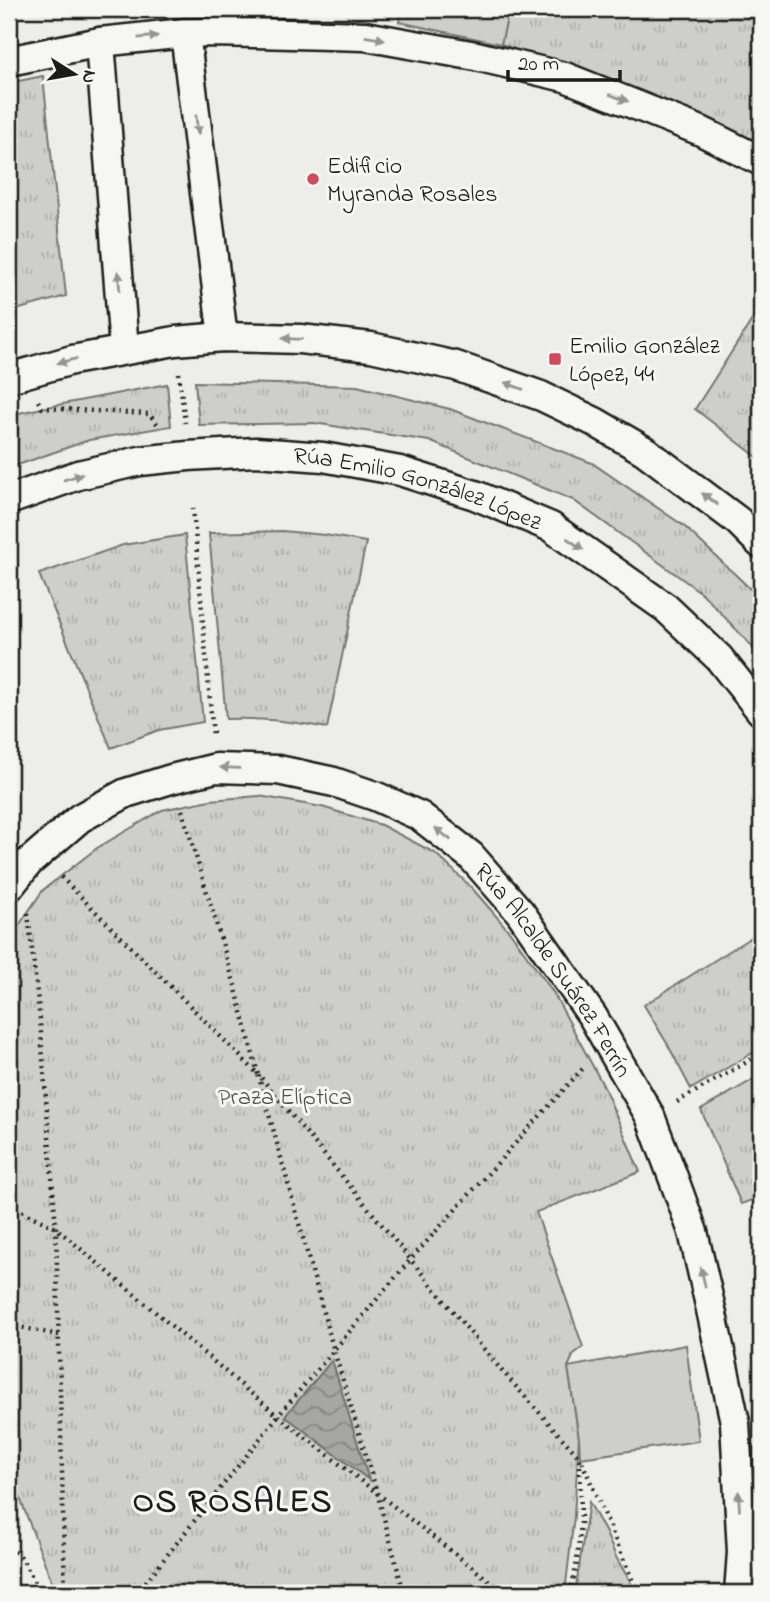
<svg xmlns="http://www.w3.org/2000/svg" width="770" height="1602" font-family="'Indie Flower',sans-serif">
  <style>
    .grass { fill: url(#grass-tufts); stroke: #757574; stroke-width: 2 }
    .garden { fill: #cececb; stroke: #757574; stroke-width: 2 }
    .water { fill: url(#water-waves); stroke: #6f6f6d; stroke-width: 2 }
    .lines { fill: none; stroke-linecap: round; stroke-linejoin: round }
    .street-casing { stroke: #1c1c1c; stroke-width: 33 }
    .path { stroke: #1c1c1c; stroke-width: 4.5; stroke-dasharray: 2 5; stroke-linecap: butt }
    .street { stroke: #f6f6f2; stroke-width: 28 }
    .oneway { fill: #949492 }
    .poi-dot { fill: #d1495b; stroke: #f6f6f2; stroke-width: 2.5 }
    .labels { text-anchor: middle; stroke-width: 6; stroke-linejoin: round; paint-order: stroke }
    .poi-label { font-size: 24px; fill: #1c1c1c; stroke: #f6f6f2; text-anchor: start }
    .street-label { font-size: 24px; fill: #1c1c1c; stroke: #f6f6f2 }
    .park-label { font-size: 24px; fill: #515151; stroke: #f6f6f2 }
    .district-label { font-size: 32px; font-weight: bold; letter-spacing: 2px; fill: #1c1c1c; stroke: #f6f6f2 }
  </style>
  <defs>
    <pattern id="grass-tufts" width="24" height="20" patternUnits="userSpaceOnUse" patternTransform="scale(1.75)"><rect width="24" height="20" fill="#cececb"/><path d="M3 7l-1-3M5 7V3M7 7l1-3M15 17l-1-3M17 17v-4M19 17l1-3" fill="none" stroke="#b0b0ae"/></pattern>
    <pattern id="water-waves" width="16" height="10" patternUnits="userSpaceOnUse" patternTransform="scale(1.75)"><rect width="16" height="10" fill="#a6a6a3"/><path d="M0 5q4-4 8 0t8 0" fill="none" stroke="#868684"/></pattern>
  </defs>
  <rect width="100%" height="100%" fill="#edede9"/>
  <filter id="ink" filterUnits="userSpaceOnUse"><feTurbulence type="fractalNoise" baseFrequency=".0143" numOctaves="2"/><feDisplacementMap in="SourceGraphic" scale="14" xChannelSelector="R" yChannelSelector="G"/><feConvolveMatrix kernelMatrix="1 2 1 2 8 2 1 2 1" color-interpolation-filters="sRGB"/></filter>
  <g filter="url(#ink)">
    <!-- grass -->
    <g class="grass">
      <polygon points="509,9 761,9 761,148 691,115 501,44"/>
      <polygon points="43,76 66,296 9,312 9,83"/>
      <polygon points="761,306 761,460 695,409"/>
      <polygon points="195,382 357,386 450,409 592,463 684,526 761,599 761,656 703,594 573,500 429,441 314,423 199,425"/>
      <polygon points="167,384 171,426 89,440 9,468 9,418 19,413 42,408"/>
      <path d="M282,531L325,535L366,542L327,728C289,721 264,718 226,719L209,533Z"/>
      <polygon points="185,535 203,722 159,730 111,748 39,574 123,545"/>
      <polygon points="259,796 322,807 381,825 435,853 471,887 510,932 553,992 604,1087 640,1172 536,1212 583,1347 574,1354 568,1367 579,1438 574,1516 565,1593 56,1593 9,1469 9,940 43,890 97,848 162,810 210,800"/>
      <polygon points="761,931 761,1048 691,1089 668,1045 644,1005"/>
      <polygon points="761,1075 761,1197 741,1204 701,1110"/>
      <polygon points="589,1502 606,1533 616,1557 631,1583 633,1593 575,1593"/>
    </g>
    <!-- garden -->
    <g class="garden">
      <polygon points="402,9 509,9 501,44 399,22"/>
      <polygon points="686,1345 699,1441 580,1458 579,1438 568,1367"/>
    </g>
    <!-- water -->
    <polygon class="water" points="332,1360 369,1480 285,1416"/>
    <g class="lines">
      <!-- street casing -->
      <g class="street-casing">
        <g id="street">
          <polyline points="185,33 223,337"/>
          <polyline points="100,42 124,349"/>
          <polyline points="9,61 100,42 185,33 213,32 365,36 476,56 565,77 701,131 761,161"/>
          <polyline points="9,378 72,360 175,341 223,337 300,339 371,347 456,366 541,396 595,422 645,451 738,521 761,544"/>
          <path id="s1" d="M9,500L78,475L140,461L188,456L256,452L323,457L400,471L475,495L551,527L666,608L719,658L761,711"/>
          <path id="s2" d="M9,887L29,862L80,818L126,793L171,779L216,768L278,770L334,782L375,796L420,816L471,856L520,912L593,1017L650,1116L676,1185L693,1232L710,1305L735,1422L742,1552L739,1593"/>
        </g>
      </g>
      <!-- path -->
      <g class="path">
        <polyline points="179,373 185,423"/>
        <polyline points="38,401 42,408 149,414 159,426"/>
        <polyline points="193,508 213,736"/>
        <polyline points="182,810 236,989 258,1074 502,1371 580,1458 581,1523 576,1568 570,1593"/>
        <polyline points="61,877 258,1074 334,1351 377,1492 404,1593"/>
        <polyline points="28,913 40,1020 56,1228 65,1593"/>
        <polyline points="677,1102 761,1054"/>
        <polyline points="9,1205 56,1228 278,1416 505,1593"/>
        <polyline points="9,1325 59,1335"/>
        <polyline points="582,1462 638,1593"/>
        <polyline points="9,1547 21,1557 41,1593"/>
        <polyline points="137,1593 278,1416 411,1259 585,1066"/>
      </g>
      <!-- street -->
      <use href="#street" class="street"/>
    </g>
    <!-- one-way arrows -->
    <defs><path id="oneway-solid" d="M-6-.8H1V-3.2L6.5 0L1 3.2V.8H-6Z" transform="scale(1.75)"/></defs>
    <g class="oneway">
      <use href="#oneway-solid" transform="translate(148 37) rotate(-6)"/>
      <use href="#oneway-solid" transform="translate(375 38) rotate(9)"/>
      <use href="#oneway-solid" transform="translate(619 98) rotate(21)"/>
      <use href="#oneway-solid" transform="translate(197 125) rotate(83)"/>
      <use href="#oneway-solid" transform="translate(119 281) rotate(-94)"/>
      <use href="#oneway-solid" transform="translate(292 339) rotate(-178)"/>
      <use href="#oneway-solid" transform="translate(67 361) rotate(166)"/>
      <use href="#oneway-solid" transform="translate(514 386) rotate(-160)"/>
      <use href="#oneway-solid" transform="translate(73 477) rotate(-17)"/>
      <use href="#oneway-solid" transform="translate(710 499) rotate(-143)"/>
      <use href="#oneway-solid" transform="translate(575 544) rotate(35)"/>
      <use href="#oneway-solid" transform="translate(230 768) rotate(-178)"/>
      <use href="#oneway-solid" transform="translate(443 834) rotate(-142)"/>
      <use href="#oneway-solid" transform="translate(703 1277) rotate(-103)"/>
      <use href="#oneway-solid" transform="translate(739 1501) rotate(-93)"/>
    </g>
  </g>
  <!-- markers -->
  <g class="poi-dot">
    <circle cx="313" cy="179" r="7"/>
    <rect x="548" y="352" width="14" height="14" rx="3.5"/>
  </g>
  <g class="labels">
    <!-- poi labels -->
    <g class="poi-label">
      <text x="327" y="173">Edificio<tspan x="327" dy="28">Myranda Rosales</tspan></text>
      <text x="569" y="353">Emilio González<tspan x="569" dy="28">López, 44</tspan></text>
    </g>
    <!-- street labels -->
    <g class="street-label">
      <text dy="8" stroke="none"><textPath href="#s1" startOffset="420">Rúa Emilio González López</textPath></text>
      <text dy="8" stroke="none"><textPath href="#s2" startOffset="663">Rúa Alcalde Suárez Ferrín</textPath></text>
    </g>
    <!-- park labels -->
    <g class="park-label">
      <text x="285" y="1104">Praza Elíptica</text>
    </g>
    <!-- district labels -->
    <g class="district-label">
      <text x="233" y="1511">OS ROSALES</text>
    </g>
  </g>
  <!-- margin -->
  <rect width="770" height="1602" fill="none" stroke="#f6f6f2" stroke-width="35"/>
  <rect x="18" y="18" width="735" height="1567" fill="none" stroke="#1c1c1c" stroke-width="2.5" filter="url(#ink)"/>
  <!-- north arrow -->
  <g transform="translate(74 74) rotate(101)" stroke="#f6f6f2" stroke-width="5" paint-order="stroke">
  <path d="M0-5L12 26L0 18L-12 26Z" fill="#1c1c1c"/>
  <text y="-10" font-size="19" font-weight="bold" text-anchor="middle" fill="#1c1c1c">N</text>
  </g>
  <!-- scale -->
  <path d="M508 70v10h112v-10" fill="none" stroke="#1c1c1c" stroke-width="3.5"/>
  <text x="518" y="70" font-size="21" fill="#1c1c1c" stroke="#f6f6f2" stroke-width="5" paint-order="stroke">20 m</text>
</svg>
